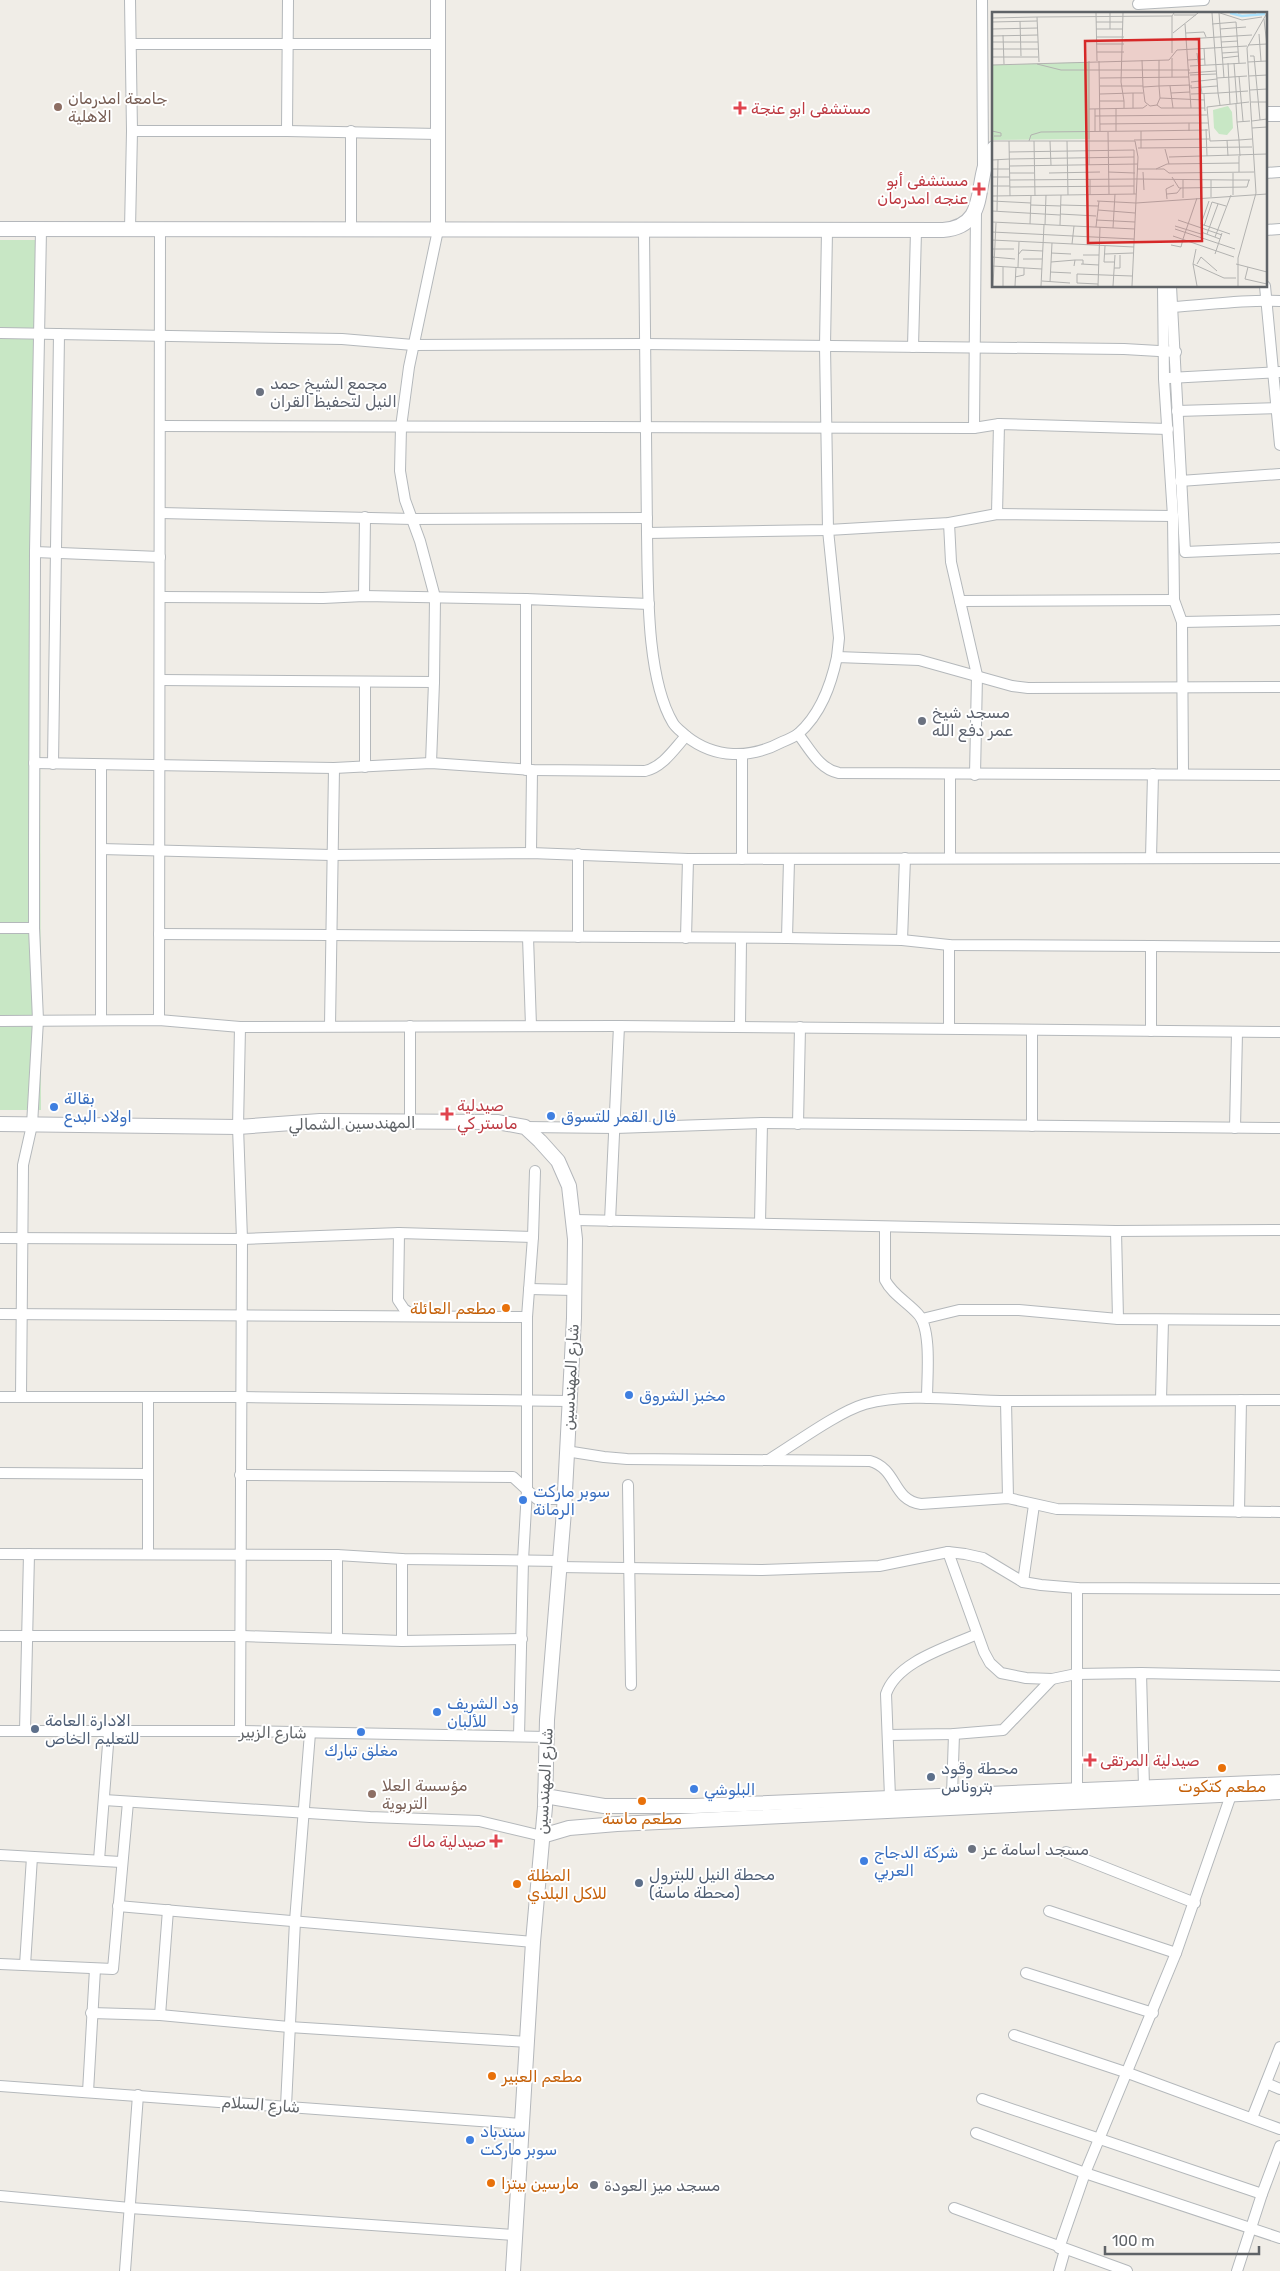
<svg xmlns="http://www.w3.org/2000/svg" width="1280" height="2271" font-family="Rubik,'Noto Naskh Arabic',sans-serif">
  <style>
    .green { fill: #c8e7c5 }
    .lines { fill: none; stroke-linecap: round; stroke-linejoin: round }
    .street-casing { stroke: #b4b8bb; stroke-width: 12 }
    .secondary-casing { stroke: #b4b7bb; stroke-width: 16 }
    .street { stroke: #fff; stroke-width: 10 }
    .secondary { stroke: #fff; stroke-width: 14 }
    .education-dot { fill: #8d6e63; stroke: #fff; stroke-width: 2 }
    .health-dot { fill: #e0444e; stroke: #fff; stroke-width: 2 }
    .worship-dot { fill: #6b7280; stroke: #fff; stroke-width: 2 }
    .shop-dot { fill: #3f7fe0; stroke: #fff; stroke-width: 2 }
    .food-dot { fill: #e8710a; stroke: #fff; stroke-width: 2 }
    .service-dot { fill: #5c6f8a; stroke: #fff; stroke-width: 2 }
    .labels { text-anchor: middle; stroke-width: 4; stroke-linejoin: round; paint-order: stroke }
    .education-label { font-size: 16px; fill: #785e54; stroke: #fff; text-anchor: start }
    .health-label { font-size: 16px; fill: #be3a42; stroke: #fff; text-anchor: start }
    .worship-label { font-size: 16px; fill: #5b616d; stroke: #fff; text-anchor: start }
    .shop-label { font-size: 16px; fill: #366cbe; stroke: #fff; text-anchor: start }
    .street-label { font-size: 16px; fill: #5f6367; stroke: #fff }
    .food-label { font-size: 16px; fill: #c56008; stroke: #fff; text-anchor: start }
    .service-label { font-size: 16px; fill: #4e5e75; stroke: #fff; text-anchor: start }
    .inset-river { fill: none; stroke: #abe2fd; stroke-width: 2.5 }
    .inset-road { fill: none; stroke: #b2b2b0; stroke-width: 1 }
    .view { fill: #d62828; fill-opacity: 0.15; stroke: #d62828; stroke-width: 2.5 }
    .inset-edge { fill: none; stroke: #5f6367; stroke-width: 2.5 }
  </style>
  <rect width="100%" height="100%" fill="#f0ede7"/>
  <!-- green -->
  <polygon class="green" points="0,240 39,240 41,1110 0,1110"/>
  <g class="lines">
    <!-- street casing -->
    <g class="street-casing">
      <g id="street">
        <polyline points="982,0 983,166"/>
        <polyline points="1138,4 1204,0"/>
        <polyline points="131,44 439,44"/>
        <polyline points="132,131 287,131 438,134"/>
        <polyline points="287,131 288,0"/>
        <polyline points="351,131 351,230"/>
        <polyline points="1266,173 1280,172"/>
        <polyline points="130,229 132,131 130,0"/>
        <polyline points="1266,230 1280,229"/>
        <polyline points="644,231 647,533 828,530 825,346 827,231"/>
        <polyline points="1163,286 1164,379 1173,516 1174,600 1182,622 1183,774"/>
        <polyline points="1171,286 1185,552 1280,548"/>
        <polyline points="1265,286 1280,445"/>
        <path d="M1172,307C1208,305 1245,299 1280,301"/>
        <polyline points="0,333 342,339 413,345 645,344 1124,349 1176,352"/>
        <polyline points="913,347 916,231"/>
        <polyline points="1169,378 1280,372"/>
        <polyline points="1177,411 1280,408"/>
        <polyline points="160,426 974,428 999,424 1168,429"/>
        <polyline points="974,428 976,210"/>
        <polyline points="1180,481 1280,474"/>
        <polyline points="161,513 413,519 647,518"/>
        <polyline points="997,514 999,424"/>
        <polyline points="949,523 951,562 977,675 975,775"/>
        <path d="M647,533C648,586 646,678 673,723C676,728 682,732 686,736C715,759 750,759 782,742C787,740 794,737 798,734C821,714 831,685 837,657L919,660L1012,686L1028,688L1280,687"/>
        <polyline points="35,552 160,557"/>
        <polyline points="364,596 365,517"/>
        <polyline points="161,597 323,598 364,596 526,599"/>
        <polyline points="960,601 1174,600"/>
        <polyline points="1182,622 1280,620"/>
        <polyline points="837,657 839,638 828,530 949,523 997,514 1173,516"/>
        <polyline points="160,680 434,682 431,763"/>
        <polyline points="434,682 435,597 420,541 405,500 400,471 401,427 409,367 438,230"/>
        <path d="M798,734C810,749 819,769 839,773L1280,775"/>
        <polyline points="742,755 742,859"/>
        <path d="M34,763L334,768L431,763L532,770L645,771C663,767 674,749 686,736"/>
        <polyline points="53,764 59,334"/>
        <polyline points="365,767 365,682"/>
        <polyline points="526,770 526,599 649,604"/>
        <polyline points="950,775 950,857"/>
        <polyline points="101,849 331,855 531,853 688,859 1280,858"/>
        <polyline points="531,853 532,770"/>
        <polyline points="578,854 578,937"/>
        <polyline points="1151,858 1153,774"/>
        <polyline points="0,928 34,928"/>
        <polyline points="159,934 787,938 902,940 949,945 1151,946 1151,1031"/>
        <polyline points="528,937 531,1026"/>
        <polyline points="686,938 688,859"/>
        <polyline points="787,938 789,860"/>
        <polyline points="902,940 905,858"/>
        <polyline points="1151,946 1280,947"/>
        <polyline points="101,1019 101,765"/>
        <polyline points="159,1020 160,229"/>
        <polyline points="0,1021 159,1020 240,1027 619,1026"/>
        <polyline points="330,1026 334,768"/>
        <polyline points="240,1027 238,1127 242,1239 240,1731"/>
        <polyline points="740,1027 741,939"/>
        <polyline points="949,1028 949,945"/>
        <polyline points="410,1121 410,1026"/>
        <polyline points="798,1124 800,1027"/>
        <polyline points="1032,1126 1032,1031"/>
        <polyline points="525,1127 615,1128 762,1123 1280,1128"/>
        <polyline points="1235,1128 1237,1032"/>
        <polyline points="575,1220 1116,1231 1280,1230"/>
        <polyline points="610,1221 619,1026 1280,1032"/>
        <polyline points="760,1223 762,1123"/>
        <path d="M885,1227V1280C892,1294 907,1302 918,1314C932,1329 927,1377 927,1398"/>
        <polyline points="1116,1231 1118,1319"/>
        <polyline points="399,1233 398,1300 404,1309 414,1316"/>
        <polyline points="0,1238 242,1239 399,1233 533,1237"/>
        <polyline points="529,1289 574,1290"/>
        <polyline points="0,1314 527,1317"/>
        <polyline points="922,1319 959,1310 1019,1310 1118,1319 1280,1320"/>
        <polyline points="0,1397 241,1397 569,1401"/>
        <polyline points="21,1397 23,1165 32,1125 38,1020 34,928 34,849 35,552 41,230"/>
        <polyline points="148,1397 148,1554"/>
        <polyline points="1161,1400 1163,1320"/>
        <polyline points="1006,1401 1008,1498"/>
        <path d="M566,1451L604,1457L627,1459L870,1461C898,1469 892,1500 921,1504L1008,1498L1057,1509L1280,1512"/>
        <path d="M770,1459C796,1443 838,1412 865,1404C910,1392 962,1401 1008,1401C1099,1401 1189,1400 1280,1400"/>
        <polyline points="0,1473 148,1474"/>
        <polyline points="240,1475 513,1477 537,1499 564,1499"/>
        <polyline points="628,1485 631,1685"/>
        <polyline points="1239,1512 1241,1400"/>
        <polyline points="948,1552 984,1652 990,1663 1001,1673 1026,1678 1052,1679 1076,1674 1141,1673 1280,1676"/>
        <polyline points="0,1554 337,1555 402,1559 560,1561"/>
        <polyline points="402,1559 402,1641"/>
        <polyline points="559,1567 761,1570 879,1566 948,1552 965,1554 983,1558 1023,1582 1041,1585 1077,1588 1280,1589"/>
        <polyline points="1023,1582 1034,1505"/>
        <polyline points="1077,1588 1077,1790"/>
        <polyline points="0,1636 242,1636 402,1641 522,1639"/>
        <polyline points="337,1639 337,1555"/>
        <polyline points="1141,1673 1144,1787"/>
        <polyline points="0,1731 240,1731 547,1737"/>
        <polyline points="25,1731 29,1554"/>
        <polyline points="888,1735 954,1734 1003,1730 1052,1679"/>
        <polyline points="519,1736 523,1560 527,1490 527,1317 533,1237 535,1171"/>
        <polyline points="952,1795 954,1734"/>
        <path d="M890,1797L886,1694C897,1661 949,1647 977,1634"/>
        <polyline points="104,1800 370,1817 479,1821 542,1836"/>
        <polyline points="1066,1852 1195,1903"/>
        <polyline points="0,1855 121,1862"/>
        <polyline points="99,1860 109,1732"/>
        <polyline points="118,1906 533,1942"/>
        <polyline points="1049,1911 1176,1953"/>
        <polyline points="0,1964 113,1969 128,1802"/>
        <polyline points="25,1965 32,1857"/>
        <polyline points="1026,1973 1153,2013"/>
        <polyline points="91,2013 160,2015 289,2027 528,2042"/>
        <polyline points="160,2015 168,1910"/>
        <polyline points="1014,2035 1128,2073 1280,2129"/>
        <polyline points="1266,2083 1280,2089"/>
        <polyline points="0,2086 522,2124"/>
        <polyline points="88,2092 95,1969"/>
        <polyline points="982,2099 1262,2194"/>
        <polyline points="286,2106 295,1921 310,1733"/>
        <polyline points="1252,2118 1280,2047"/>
        <polyline points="976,2133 1085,2173 1280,2238"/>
        <polyline points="0,2196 130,2208 515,2235"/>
        <polyline points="954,2208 1127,2271"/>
        <polyline points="1059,2248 1085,2173 1176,1953 1231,1795 1231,1788"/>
        <polyline points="125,2271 138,2095"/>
        <polyline points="1059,2271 1065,2250"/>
        <polyline points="1237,2271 1262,2194 1280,2146"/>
      </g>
    </g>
    <!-- secondary casing -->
    <g class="secondary-casing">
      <g id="secondary">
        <polyline points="438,0 438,230"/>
        <polyline points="1266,114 1280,114"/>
        <path d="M0,229L943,230C993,226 971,177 994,148"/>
        <polyline points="0,1124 238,1127 320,1121 497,1122 525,1127 540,1141 558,1161 569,1186 575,1239 574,1318 564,1511 547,1720 545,1807 533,1942 513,2271"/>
        <polyline points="545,1796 604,1806 694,1806 1280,1782"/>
        <polyline points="542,1836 569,1828 617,1824 1280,1792"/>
      </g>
    </g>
    <!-- street -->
    <use href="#street" class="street"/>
    <!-- secondary -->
    <use href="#secondary" class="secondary"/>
  </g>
  <!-- markers -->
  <g class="education-dot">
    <circle cx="58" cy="107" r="5"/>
    <circle cx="372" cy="1794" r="5"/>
  </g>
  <g class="health-dot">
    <path d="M737.5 100.5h5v5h5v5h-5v5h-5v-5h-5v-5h5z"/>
    <path d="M976.5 181.5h5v5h5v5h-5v5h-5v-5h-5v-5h5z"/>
    <path d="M444.5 1106.5h5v5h5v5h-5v5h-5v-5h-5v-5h5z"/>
    <path d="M1087.5 1752.5h5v5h5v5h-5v5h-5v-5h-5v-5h5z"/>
    <path d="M493.5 1833.5h5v5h5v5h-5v5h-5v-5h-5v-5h5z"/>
  </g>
  <g class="worship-dot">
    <circle cx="260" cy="392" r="5"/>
    <circle cx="922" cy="721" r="5"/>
    <circle cx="972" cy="1849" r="5"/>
    <circle cx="594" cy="2185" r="5"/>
  </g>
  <g class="shop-dot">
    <circle cx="54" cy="1107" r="5"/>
    <circle cx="551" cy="1116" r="5"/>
    <circle cx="629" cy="1395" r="5"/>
    <circle cx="523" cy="1500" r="5"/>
    <circle cx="437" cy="1712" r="5"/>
    <circle cx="361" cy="1732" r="5"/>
    <circle cx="694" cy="1789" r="5"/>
    <circle cx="864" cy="1861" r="5"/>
    <circle cx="470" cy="2140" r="5"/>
  </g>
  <g class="food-dot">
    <circle cx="506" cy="1308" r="5"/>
    <circle cx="1222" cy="1768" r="5"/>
    <circle cx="642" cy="1801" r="5"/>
    <circle cx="517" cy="1884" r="5"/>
    <circle cx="492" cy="2076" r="5"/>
    <circle cx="491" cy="2183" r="5"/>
  </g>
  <g class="service-dot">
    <circle cx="35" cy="1729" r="5"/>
    <circle cx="931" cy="1777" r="5"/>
    <circle cx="639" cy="1883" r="5"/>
  </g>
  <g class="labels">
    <!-- education labels -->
    <g class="education-label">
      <text x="68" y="104">جامعة امدرمان<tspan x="68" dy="18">الاهلية</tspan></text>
      <text x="382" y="1791">مؤسسة العلا<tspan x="382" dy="18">التربوية</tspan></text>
    </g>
    <!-- health labels -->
    <g class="health-label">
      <text x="751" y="114">مستشفى ابو عنجة</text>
      <text x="968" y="186" text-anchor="end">مستشفى أبو<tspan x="968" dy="18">عنجه امدرمان</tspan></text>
      <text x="457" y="1111">صيدلية<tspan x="457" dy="18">ماستر كي</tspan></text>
      <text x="1100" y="1766">صيدلية المرتقى</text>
      <text x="486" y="1847" text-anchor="end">صيدلية ماك</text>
    </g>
    <!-- worship labels -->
    <g class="worship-label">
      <text x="270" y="389">مجمع الشيخ حمد<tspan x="270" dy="18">النيل لتحفيظ القران</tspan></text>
      <text x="932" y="718">مسجد شيخ<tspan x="932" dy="18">عمر دفع الله</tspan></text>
      <text x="982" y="1855">مسجد اسامة عز</text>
      <text x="604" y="2191">مسجد ميز العودة</text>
    </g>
    <!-- shop labels -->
    <g class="shop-label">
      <text x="64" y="1104">بقالة<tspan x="64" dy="18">اولاد البدع</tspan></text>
      <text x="561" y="1122">فال القمر للتسوق</text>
      <text x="639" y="1401">مخبز الشروق</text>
      <text x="533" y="1497">سوبر ماركت<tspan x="533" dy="18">الرمانة</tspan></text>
      <text x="447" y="1709">ود الشريف<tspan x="447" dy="18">للألبان</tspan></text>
      <text x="361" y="1756" text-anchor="middle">مغلق تبارك</text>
      <text x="704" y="1795">البلوشي</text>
      <text x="874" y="1858">شركة الدجاج<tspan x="874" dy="18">العربي</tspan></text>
      <text x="480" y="2137">سندباد<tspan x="480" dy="18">سوبر ماركت</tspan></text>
    </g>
    <!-- street labels -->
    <g class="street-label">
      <text transform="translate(352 1123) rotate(-1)" y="6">المهندسين الشمالي</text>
      <text transform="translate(570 1377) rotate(-87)" y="6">شارع المهندسين</text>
      <text transform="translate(273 1732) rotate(1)" y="6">شارع الزبير</text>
      <text transform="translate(544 1781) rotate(-87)" y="6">شارع المهندسين</text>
      <text transform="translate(261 2104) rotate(4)" y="6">شارع السلام</text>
    </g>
    <!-- food labels -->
    <g class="food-label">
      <text x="496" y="1314" text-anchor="end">مطعم العائلة</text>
      <text x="1222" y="1792" text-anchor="middle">مطعم كتكوت</text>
      <text x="642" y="1824" text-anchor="middle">مطعم ماسة</text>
      <text x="527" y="1881">المظلة<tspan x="527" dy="18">للاكل البلدي</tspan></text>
      <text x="502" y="2082">مطعم العبير</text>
      <text x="501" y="2189">مارسين بيتزا</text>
    </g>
    <!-- service labels -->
    <g class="service-label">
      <text x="45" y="1726">الادارة العامة<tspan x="45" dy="18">للتعليم الخاص</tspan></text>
      <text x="941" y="1774">محطة وقود<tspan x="941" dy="18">بتروناس</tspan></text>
      <text x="649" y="1880">محطة النيل للبترول<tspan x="649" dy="18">(محطة ماسة)</tspan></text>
    </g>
  </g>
  <!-- overview -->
  <g transform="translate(992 12)">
    <rect width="275" height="275" fill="#f0ede7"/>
    <path d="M97,50L98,127L0,128V53ZM236,94L240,100L241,116L235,123L227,122L222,116L221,98Z" fill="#c8e7c5"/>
    <path class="inset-river" d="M238,1L250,4L273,2"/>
    <path class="inset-road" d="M104,1L105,49M118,1V17M131,1L129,70L132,89M227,1L232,66M228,1L250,8L270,5M246,1H264M182,3H204M180,4V41M0,6L45,5M272,7L275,34M28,9L29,44M0,10L45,9M104,10H131M244,10L247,51M193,12L199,96M220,12L244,10M0,17L46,16M104,17H131M228,17L254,15M181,21L206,1M194,21L212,20L214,25M267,22L269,49M11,23L12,52M0,24L46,23M104,25H132M194,27L260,23M0,30H46M229,30L246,29M104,32H132M256,33L275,32M212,36L213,53M0,37H46M105,40H132M205,41L210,82M230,41L246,40M258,44H262L268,108M0,45H46M180,46V65M230,46L247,44M150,48L151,75L167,74V48M196,48L213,47M97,49V153M107,49L108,119M47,50L45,5L180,4L182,1M256,50L275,49M236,51L238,92M242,51L245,91M45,52L69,58H198M0,53L177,48L185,38L255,34M198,54L254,51M197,61L224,59M198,63L224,62M247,64L251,109M257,64L275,63M108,66L197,65M225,66L255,64M199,70L225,67M199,73V76L225,74M108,74H151M178,74L181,96M151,75L153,90L158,94L165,93L168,86L213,88M258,78L275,77M179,81L198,80M108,82L141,81M199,82L226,81L220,1M212,82L213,99M168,86L167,74L198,73M108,89H132V96M259,90H275M244,92L245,110L258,109M165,93L169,96H213M228,93L226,81L256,79M124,96V119M141,96V81H151M97,97L151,96L155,93M103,97V119M103,104L215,103M260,109L275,107M245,110L247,128L260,127M197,111H216M108,112L197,111V119M260,116L275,115M214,117L215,144M0,119L9,121V124H2M116,120L117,182M142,128L217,127M235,128L236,144M0,129H143L146,145L140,274M17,129L18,184M37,129L39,123L49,120L149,119M42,129L43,184M58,129L59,153M75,129L76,183M146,136L260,135M149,136V119L216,118M173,137L177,152M17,140L142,138M247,144V160M248,144L247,128L218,129L215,95L257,90M177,145L275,142M18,147L142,145M0,148L18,147M18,154L146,152M0,157H18M145,157H172L177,161L262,160M164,157L175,152L247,151M116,160L143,161M151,160L152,178M18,161H42M57,161L108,160M0,165H18M180,165L187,176L255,175L257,168M145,167L241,168V161M18,168L145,167M191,168V186M219,168V185M0,174H18M18,175L142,174M142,182V138M175,182L185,181L189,176M98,183V167M241,183V168H258M0,184L144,182M175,187L174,177L182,173M0,189L39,191M105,189L144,191M144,191L275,182M39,193L69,194M69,193L106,194M106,198L143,201M0,199L68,203M5,199L6,147M68,202L104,204M104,208L143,210M186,208L230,223M0,210L143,217M38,212L39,184M209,212L238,222M209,212L217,189M53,213L54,183M68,213L69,183M183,214L209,222M212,214L220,190L234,194M104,215L107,189M121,216L123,182M183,217L243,237M0,220L142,227M209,220L228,227M215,222L226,192M181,224L242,245M223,225L239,183M191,227L205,186M0,228L142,235M80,232L82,214M179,233L189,235L191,227M113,234L112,250H122M0,237H22M204,237L201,252L205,274M59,241L79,242M113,242L141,241M223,242L230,221M26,243L30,238L51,239M91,243H107M0,245L23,247M31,247H50M59,250L83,248M89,252L107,253M201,252L232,266H244M205,252L209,245L225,259M244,252L275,260M0,254L50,257M82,254L83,248H91V252M26,255L27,230M256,255L253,267L275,272M122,256H128V243M58,260L79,261M23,265L32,263V256M50,269L78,271M58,270L60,231M106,272L85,271V262L140,264M1,274L4,211M11,274V255M23,274L24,255M49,274L52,213M106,274L108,215M121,274L123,243M246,274V246L264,181L255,36L275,1"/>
    <path class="view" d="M207,27L210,229L96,231L93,29Z"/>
    <rect width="275" height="275" class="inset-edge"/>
  </g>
  <!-- scale -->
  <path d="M1105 2246v8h154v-8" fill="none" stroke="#5f6367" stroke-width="2.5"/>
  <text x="1112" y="2246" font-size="15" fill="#5f6367" stroke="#ffffff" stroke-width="4" paint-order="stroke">100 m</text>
</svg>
